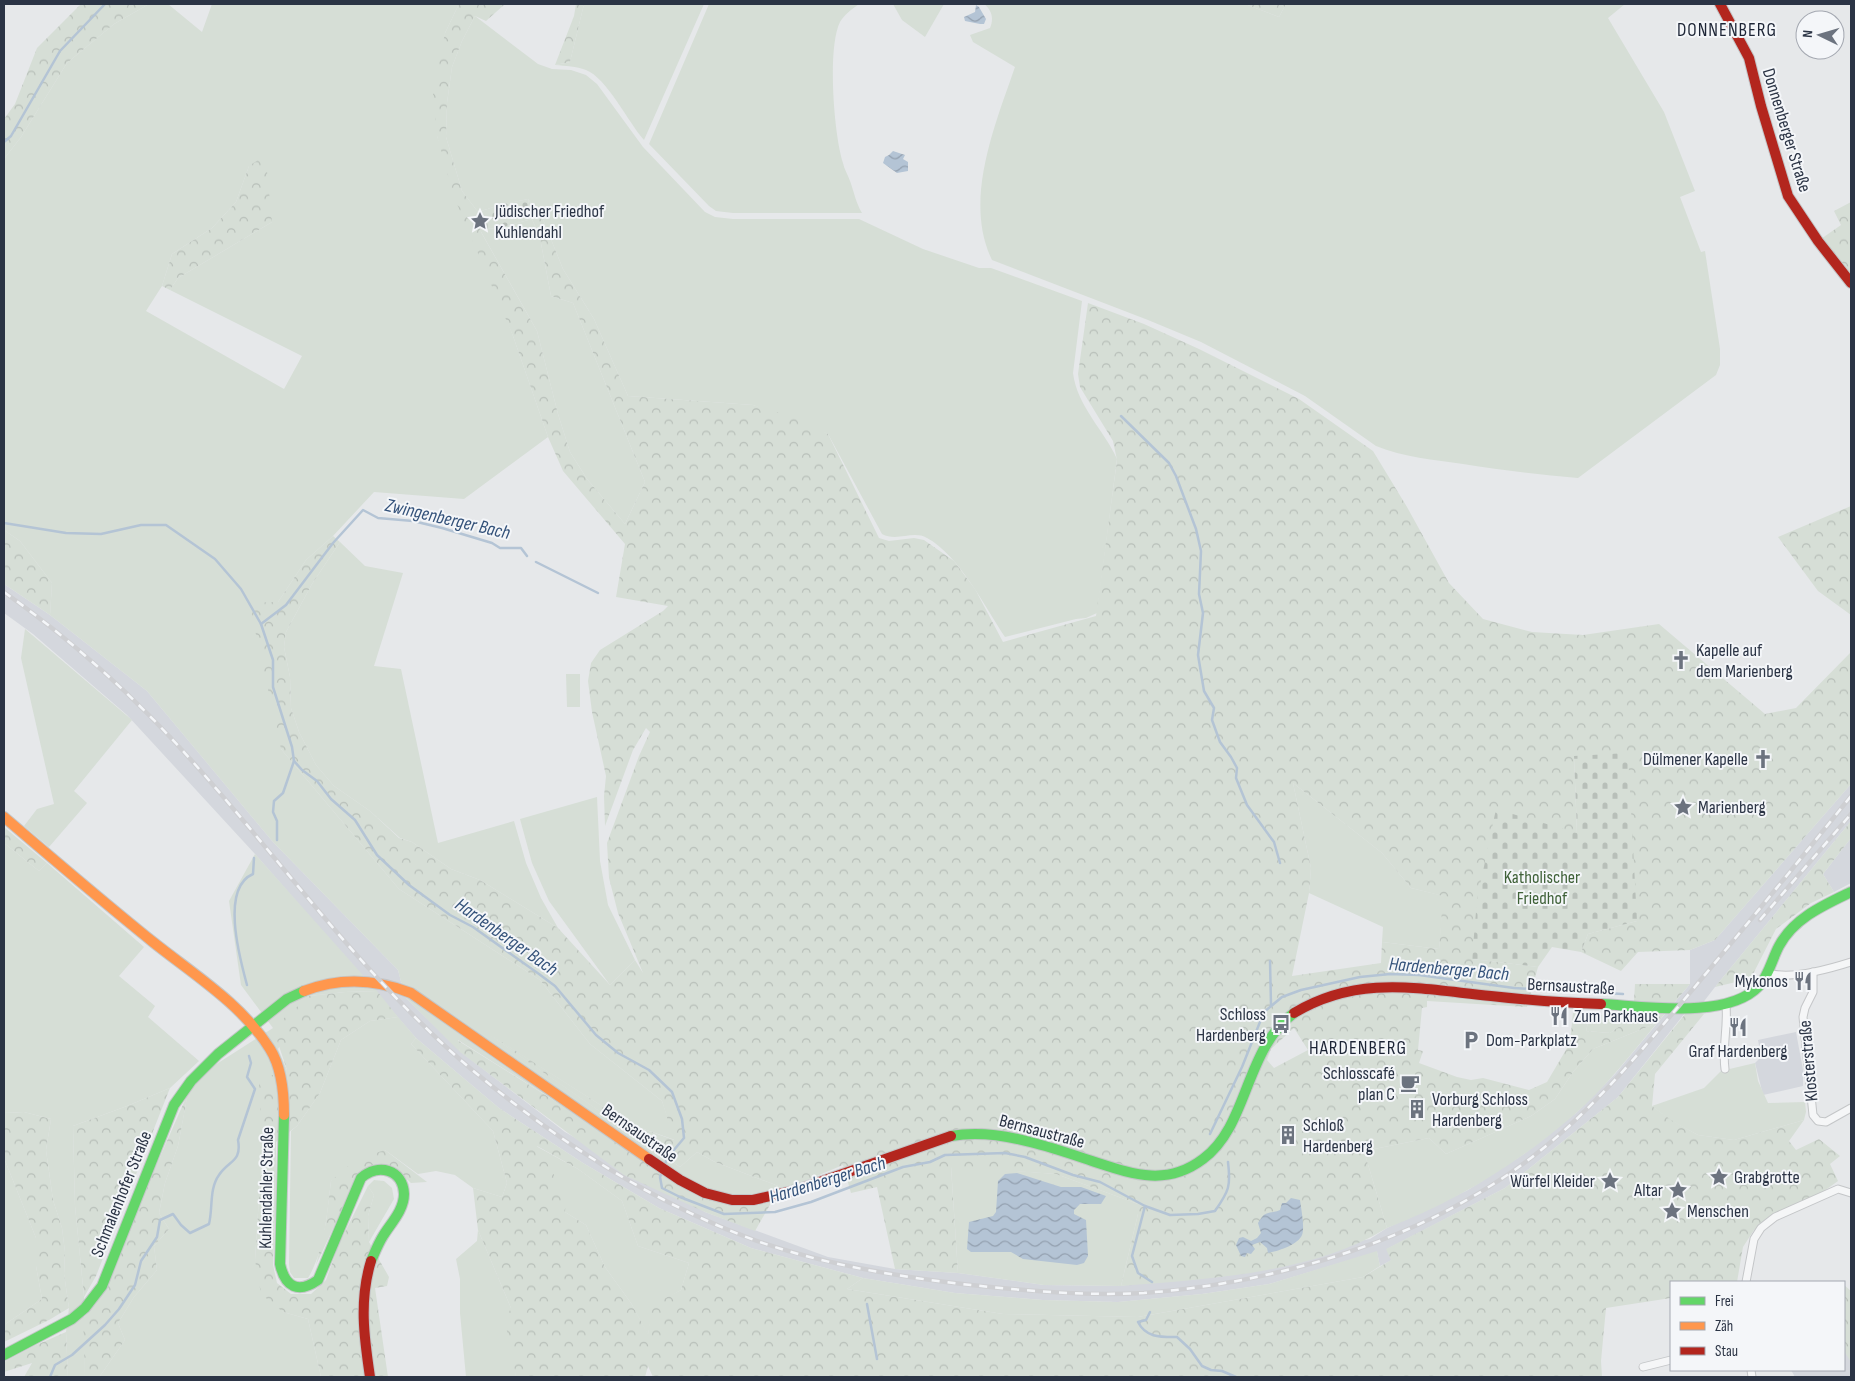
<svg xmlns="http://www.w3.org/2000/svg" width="1855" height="1381" font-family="'Sofia Sans Condensed',sans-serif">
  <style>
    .built { fill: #d4d7dd }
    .green { fill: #d6ded6; fill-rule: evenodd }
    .forest { fill: url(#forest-crowns); fill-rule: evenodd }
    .cemetery { fill: url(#cemetery-stones) }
    .water { fill: url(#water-waves) }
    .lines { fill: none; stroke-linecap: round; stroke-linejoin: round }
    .stream { stroke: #b4c4d5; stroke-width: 2.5 }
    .street-casing { stroke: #c4c6c8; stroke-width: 9 }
    .fast-casing { stroke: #c4c6c8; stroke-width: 12 }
    .slow-casing { stroke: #c4c6c8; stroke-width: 12 }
    .jam-casing { stroke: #c4c6c8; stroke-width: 12 }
    .street { stroke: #f5f6f7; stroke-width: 7 }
    .fast { stroke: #63d668; stroke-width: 10 }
    .slow { stroke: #ff974d; stroke-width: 10 }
    .jam { stroke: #b3261e; stroke-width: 10 }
    .rail-casing { stroke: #cecfd2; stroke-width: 4.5 }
    .rail { stroke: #f4f6f9; stroke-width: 2.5; stroke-dasharray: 8; stroke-linecap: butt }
    .labels { text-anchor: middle; stroke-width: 4; stroke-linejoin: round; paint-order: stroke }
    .street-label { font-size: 18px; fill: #2b3445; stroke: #f4f6f9 }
    .poi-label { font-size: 18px; fill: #2b3445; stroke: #f4f6f9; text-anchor: start }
    .park-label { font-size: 18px; fill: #3f6138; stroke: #f4f6f9 }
    .neighbourhood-label { font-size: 19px; letter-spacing: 1px; fill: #1d2536; stroke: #f4f6f9 }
    .water-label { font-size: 19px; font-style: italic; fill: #34527a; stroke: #f4f6f9 }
  </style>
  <defs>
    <pattern id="forest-crowns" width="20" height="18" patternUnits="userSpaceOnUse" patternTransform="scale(1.25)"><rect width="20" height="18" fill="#d6ded6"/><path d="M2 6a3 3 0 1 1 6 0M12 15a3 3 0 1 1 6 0" fill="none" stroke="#b8bfb9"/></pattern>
    <pattern id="cemetery-stones" width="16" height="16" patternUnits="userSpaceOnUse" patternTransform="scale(1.25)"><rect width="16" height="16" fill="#d6ded6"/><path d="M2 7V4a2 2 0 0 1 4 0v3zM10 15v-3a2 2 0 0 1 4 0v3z" fill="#b8bfb9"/></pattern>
    <pattern id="water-waves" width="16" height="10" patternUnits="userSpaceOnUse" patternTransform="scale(1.25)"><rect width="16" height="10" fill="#b4c4d5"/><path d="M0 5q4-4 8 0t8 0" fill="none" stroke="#93a0af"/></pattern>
  </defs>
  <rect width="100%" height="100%" fill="#e6e8ea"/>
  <!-- built -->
  <g class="built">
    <polygon points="4,584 50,615 147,691 273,842 398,970 405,997 461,1052 565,1132 705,1212 828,1257 895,1269 958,1273 1044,1285 1121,1286 1370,1239 1387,1228 1468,1190 1524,1154 1576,1113 1615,1074 1690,984 1690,950 1715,940 1851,784 1851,821 1715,987 1695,1013 1685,1013 1618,1097 1505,1188 1387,1249 1392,1260 1380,1266 1377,1252 1269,1284 1202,1294 1118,1302 1043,1300 955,1293 863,1278 751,1248 659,1208 583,1163 499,1108 416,1038 255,854 127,715 33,634 4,613"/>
    <polygon points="1851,838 1851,883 1834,892 1823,874"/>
    <polygon points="1796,1032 1803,1070 1803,1086 1763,1095 1755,1063 1761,1057 1758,1040"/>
    <polygon points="1844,1329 1851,1337 1851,1377 1795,1377 1791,1370 1844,1370"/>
  </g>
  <!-- green -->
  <g class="green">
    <path d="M149,4H168L202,32L212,4H459L445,33L437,136L513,336L548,437L464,499L374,492L333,536L306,560L278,602L281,749L399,889L540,980L590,1044L662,1101L675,1140L632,1125L490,1035L680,1167L697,1152L715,1162L786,1189L771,1203L698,1196L635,1156L560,1104L458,1040L460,1052L405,997L398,970L273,842L147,691L50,615L52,583L20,541L4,530V159L21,137L67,63L114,24ZM249,166L272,222L178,278L170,290L302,356L284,389L146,311L162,286L172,254L212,228L236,202Z"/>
    <path d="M584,4H704L644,140C628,122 607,78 586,70C576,66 566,66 555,65L570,62Z"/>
    <path d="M709,4H859C852,9 844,15 840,22C827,48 834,136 843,163C844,169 848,175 850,181C854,192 856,203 862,213H733L716,211L709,206L649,144Z"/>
    <polygon points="893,4 944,4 925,37 902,20"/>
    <path d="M984,4H1245L1279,17L1286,4H1625L1608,18L1664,112L1695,191L1680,197L1701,252L1705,251L1720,349V365L1716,375L1578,478C1540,475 1502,470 1463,464C1435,460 1403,457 1376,446L1305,396L1201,342L1148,320L992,260C963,201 995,125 1015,67L973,42L970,35L990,28C994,19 992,10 984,4Z"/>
    <path d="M475,16L538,64L552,69L571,70L586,75L597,84L643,147L705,212L715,217L733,219H859L923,249L979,268H991L1082,301L1073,373C1077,406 1104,430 1117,459L1097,613L1086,618L1076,619L1005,637C985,607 959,555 927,538C913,530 897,542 882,534L828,434L753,405L628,396L594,319L563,269L542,217L528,199L500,205L478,212L462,191L446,137L447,103L452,67L462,41Z"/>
    <polygon points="532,219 540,238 551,296 573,303 645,482 625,524 587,479 570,452 558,414 537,331 480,230 503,227"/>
    <polygon points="340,542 365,566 403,573 374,666 401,669 438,843 514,821 526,863 541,898 558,928 480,880 451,869 412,842 400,838 370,811 334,786 316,765 299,732 291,708 290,677 284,647 286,632 312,584"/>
    <polygon points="25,629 132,720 74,791 87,803 49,847 24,826 37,809 54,804 21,658"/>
    <polygon points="566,674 580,674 580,707 567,707"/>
    <polygon points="1293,783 1382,853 1411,888 1444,896 1439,949 1382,942 1383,927 1309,893 1311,868"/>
    <polygon points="597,797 600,861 608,905 635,960 610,985 549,901 532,863 520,819"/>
    <polygon points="4,843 39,871 47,863 144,947 119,976 155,1006 148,1017 199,1061 170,1088 127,1106 73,1126 75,1206 84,1297 85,1377 68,1377 66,1332 69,1308 64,1274 65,1252 62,1228 53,1200 46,1150 51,1119 24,1112 4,1113"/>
    <polygon points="255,854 377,991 345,992 309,996 278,1049 287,1070 262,1120 262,1150 255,1260 283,1312 308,1319 321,1377 96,1377 100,1376 125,1340 118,1323 134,1297 157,1270 154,1246 169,1229 159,1213 165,1183 178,1146 188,1092 201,1076 215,1065 273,1028 241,985 229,901"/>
    <polygon points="1590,1014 1633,1017 1610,1033 1586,1031"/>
    <path d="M398,1017L416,1038L411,1044L493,1131L507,1183L502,1197L473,1188L455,1175L436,1171L418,1174L385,1150L331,1181C327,1214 325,1250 308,1278H294L290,1272L289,1264L291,1131L297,1126L320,1093L341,1040L370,1021Z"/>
    <path d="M1657,1023C1631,1054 1606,1087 1575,1114C1520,1162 1456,1202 1387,1228L1364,1151L1429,1138L1446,1154L1531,1116L1555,1099L1573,1072L1593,1049Z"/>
    <polygon points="1755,1063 1758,1081 1768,1103 1805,1102 1806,1112 1804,1120 1734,1140 1698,1135 1670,1120 1652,1106 1704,1088 1721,1071"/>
    <polygon points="536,1146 578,1169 622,1201 638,1246 689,1263 681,1290 653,1306 648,1335 631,1303 605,1267 586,1225 565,1212"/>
    <polygon points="4,1158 36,1238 36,1266 42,1299 4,1325"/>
    <polygon points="951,1166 1056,1174 1138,1204 1138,1214 1121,1286 1044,1285 958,1273"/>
    <polygon points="374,1180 384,1181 392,1188 394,1199 369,1242 368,1216 374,1195 368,1186"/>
    <polygon points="478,1230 511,1308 516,1377 466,1377 460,1313 460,1279 456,1259 477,1241"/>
    <polygon points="1377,1251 1380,1266 1363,1277 1138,1317 1003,1314 847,1289 863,1278 955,1293 1043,1300 1118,1302 1202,1294 1269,1284"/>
  </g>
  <!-- forest -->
  <g class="forest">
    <polygon points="81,4 149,4 114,24 67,63 21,137 4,159 4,119 15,104 37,48"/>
    <path d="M459,4H505L486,21L475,16L462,41L452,67L447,103L446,137L462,191L478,212L481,232L537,331L558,414L570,452L587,479L625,524L645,482L573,303L551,296L540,238L532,219L528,199L542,217L563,269L594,319L628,396L753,405L799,419L828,434L879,538L889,541L914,538L924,540L954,561L975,589L1003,642L1096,616L1117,460L1113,441L1080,387L1078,374L1088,303L1144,324L1199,349L1299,399L1373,451L1407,507L1449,583L1483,619L1532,632L1583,635L1659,624L1765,714L1796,708L1851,652V784L1715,940L1690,950L1638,952L1621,971L1581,952L1588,934L1637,921L1574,756L1577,834L1472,959L1538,967L1527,1007L1427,1001V1007L1422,1008L1418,1050L1423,1051L1419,1063L1457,1077L1471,1080L1483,1078L1529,1090L1547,1082L1570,1043L1573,1012L1590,1014L1586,1031L1610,1033L1633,1017L1635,984H1690L1657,1023L1593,1049L1573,1072L1555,1099L1531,1116L1446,1154L1429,1138L1364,1151L1387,1228C1312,1274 1207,1279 1121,1286L1138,1214V1204L1056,1174L951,1167L958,1273L895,1269L877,1187L851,1193L843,1165L786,1189L715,1162L697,1152L680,1167L472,1023L632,1125L674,1140L662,1101L590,1044L540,980L399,889L281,749L249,603L278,602L306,560L333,536L340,542L312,584L286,632L284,647L290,677L291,708L299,732L316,765L334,786L370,811L399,838L412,842L451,869L480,880L558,928L610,985L635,960L643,973L618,913L609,878L607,843L639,756L650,732L646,728L633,750L605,826L604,796L606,776L592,712L588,681L591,663L600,650L663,611L668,606L616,597L625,544L563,471L548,437L513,336L454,197L437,136L433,93L445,33ZM1293,783L1382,853L1411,888L1443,896L1439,949L1382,942L1381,963L1292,976L1309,893L1311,868ZM1294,1028L1308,1050L1274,1068L1267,1060L1271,1049Z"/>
    <polygon points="576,4 584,4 570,62 555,65 574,16"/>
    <polygon points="1245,4 1286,4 1279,17"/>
    <polygon points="261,158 266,161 272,222 178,278 170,290 162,286 172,254 212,228 236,202 249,166"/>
    <polygon points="1851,202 1851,279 1818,241 1841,225 1834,211"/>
    <polygon points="1851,506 1851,615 1818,591 1778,537"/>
    <polygon points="4,530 20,541 52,583 50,615 4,584"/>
    <polygon points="1851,821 1851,838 1823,874 1834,892 1811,903 1776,929 1752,976 1736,982 1715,987"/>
    <polygon points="4,827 47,863 39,871 4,843"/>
    <polygon points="377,991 398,1017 370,1021 341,1040 320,1093 297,1126 276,1142 276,1201 273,1265 277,1283 291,1294 311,1294 326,1280 339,1244 368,1186 374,1195 368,1216 369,1242 389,1277 387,1286 375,1288 388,1377 321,1377 308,1319 283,1312 261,1294 255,1260 262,1150 259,1080 287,1070 273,1028 309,996 345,992"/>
    <path d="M1686,1013L1704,1014L1655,1074L1652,1106L1671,1120L1698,1135L1734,1140L1804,1120L1789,1141L1796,1150L1819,1139L1840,1156L1830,1164L1838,1181L1806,1204L1754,1230L1743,1247L1737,1282H1671V1298L1606,1308L1601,1361L1602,1377H653L648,1366L645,1377H516L505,1321L511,1308L478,1230L473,1188L502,1197L507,1183L493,1131L411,1044L416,1038L499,1108L583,1163L659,1208L751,1248L863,1278L847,1289L1003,1314L1138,1317L1363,1277L1391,1260L1386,1249L1505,1188L1618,1097ZM537,1146L578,1169L622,1201L638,1246L689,1263L681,1290L652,1305L648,1334L631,1303L605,1267L586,1225L565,1212L566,1195Z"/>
    <polygon points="457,1040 560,1104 635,1156 698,1196 771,1203 755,1231 705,1212 624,1175 460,1052"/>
    <polygon points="170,1088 96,1276 84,1297 75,1206 73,1126 127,1106"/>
    <path d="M188,1093L178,1146L165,1183L159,1213L169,1229L154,1246L157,1270L134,1297L118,1323L125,1340L100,1376L85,1377L83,1318C112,1292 122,1248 136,1213C153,1172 171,1132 188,1093Z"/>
    <polygon points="24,1112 51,1119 46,1150 53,1200 62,1228 65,1252 64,1274 69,1308 49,1320 4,1342 4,1325 42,1299 36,1266 36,1238 4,1158 4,1113"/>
    <polygon points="385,1150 427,1182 411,1183 399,1172 392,1167 358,1175 316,1265 326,1222 331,1181 356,1159"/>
    <polygon points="1844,1285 1851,1291 1851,1362 1844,1351"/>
    <polygon points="66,1332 68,1377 24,1377 32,1363 4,1372 4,1362 34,1346"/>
  </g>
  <!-- cemetery -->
  <g class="cemetery">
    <polygon points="528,199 532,219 503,227 480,230 478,212 500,205"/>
    <polygon points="1628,753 1637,921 1588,934 1581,952 1552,947 1538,967 1472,959 1477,900 1496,809 1577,833 1574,756"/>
  </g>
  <!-- water -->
  <g class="water">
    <polygon points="976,5 979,7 986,19 984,24 980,24 965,21 964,17 975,12"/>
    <polygon points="893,151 905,155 903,159 908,162 908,171 897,173 883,163 885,157 889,155"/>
    <polygon points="1017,1173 1061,1187 1081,1187 1106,1196 1101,1204 1080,1204 1074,1210 1074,1214 1086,1220 1088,1256 1084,1263 1077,1265 1023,1259 1011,1252 971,1252 967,1249 969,1222 993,1216 996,1212 998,1181 1005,1174"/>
    <path d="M1291,1198L1300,1200C1301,1208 1305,1228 1302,1235C1298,1245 1278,1251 1268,1253L1267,1248L1260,1242L1252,1245L1255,1249L1251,1254L1247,1253L1245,1257L1241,1256L1236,1245L1239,1238L1243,1237L1251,1241L1257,1238L1261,1233L1258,1223C1266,1209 1268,1215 1280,1210L1282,1203H1286Z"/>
  </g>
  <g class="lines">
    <!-- stream -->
    <g class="stream">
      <polyline points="4,142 11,136 60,51 105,4"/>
      <polyline points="1121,416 1169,463 1176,476 1196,529 1201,551 1199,594 1203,613 1198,655 1204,691 1214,708 1212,720 1220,742 1231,757 1237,768 1236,778 1247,805 1274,842 1280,863"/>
      <polyline points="4,523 66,533 101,534 141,525 166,525 215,559 241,589 261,624 273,660 273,687 292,747 294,761 302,770 317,781 331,799 355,820 377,855 409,885 450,915 473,927 539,974 555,986 596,1035 618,1053 649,1070 672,1092 682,1119 684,1138 668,1157 664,1166"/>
      <polyline points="536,562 598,593"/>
      <polyline points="261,624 286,605 333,543 363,510 378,518 413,521 442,528 492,543 500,548 521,548 527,556"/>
      <polyline points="277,840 277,821 273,812 274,801 283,793 294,761"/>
      <polyline points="1270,961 1271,1005"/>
      <path d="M247,985C240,959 220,888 253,874L254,858"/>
      <polyline points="1210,1134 1242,1067 1264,1012 1282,997 1301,990 1360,977 1390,974 1419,975 1514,988 1623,994"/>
      <path d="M662,1172L660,1177L662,1188L680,1197L724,1214L775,1212L811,1202L903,1167L930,1162L945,1155L1005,1153L1025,1157L1073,1175L1100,1182L1145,1206L1170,1215L1198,1214L1215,1211C1229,1191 1231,1186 1228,1162"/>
      <polyline points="1145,1206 1132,1256 1138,1273 1152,1282"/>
      <polyline points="867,1304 877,1359"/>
      <path d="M1150,1312L1146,1320L1138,1322C1146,1338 1161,1337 1177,1337L1190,1349L1202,1366L1211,1370L1222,1371L1236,1377"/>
      <path d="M50,1377L55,1365L72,1355L105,1325L119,1309L135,1285L141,1261L157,1237L160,1220L173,1214L181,1225L190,1233L209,1224C213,1208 209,1189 219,1175C229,1160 242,1162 238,1140L255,1089L247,1077L251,1063L249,1056"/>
    </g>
    <!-- street casing -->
    <g class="street-casing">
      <g id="street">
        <polyline points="1813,972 1813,992 1805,1008 1803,1017 1813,1115 1818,1121 1826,1122 1851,1108"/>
        <path d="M1769,973C1791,980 1829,969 1851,962"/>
        <path d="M1725,1069C1722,1048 1728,1027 1726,1005"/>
        <polyline points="1746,1282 1754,1239 1761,1228 1775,1217 1838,1189 1851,1193"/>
        <polyline points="1643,1367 1671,1360"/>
        <polyline points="1751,1370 1752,1377"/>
      </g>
    </g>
    <!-- fast casing -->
    <g class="fast-casing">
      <g id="fast">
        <path d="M1601,1004C1643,1006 1727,1020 1759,986C1769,975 1772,959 1779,946C1794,918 1824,905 1851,892"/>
        <path d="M284,1115L280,1264C285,1287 298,1294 318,1280L361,1178C378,1163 403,1169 404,1194C404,1210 391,1223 383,1236C378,1244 375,1252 371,1261"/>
        <path d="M951,1136C978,1131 1004,1135 1030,1142C1051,1147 1071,1154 1092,1161C1132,1174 1166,1187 1203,1159C1249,1125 1244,1050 1294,1013"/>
        <polyline points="4,1355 72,1319 85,1308 102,1286 174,1105 191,1081 218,1054 287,999 304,991"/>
      </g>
    </g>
    <!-- slow casing -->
    <g class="slow-casing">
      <g id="slow">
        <path d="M4,817C53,859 102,901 153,942C193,974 242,1004 270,1049C282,1068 284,1093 284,1115"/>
        <path d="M304,991C340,977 376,979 411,993L649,1159"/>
      </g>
    </g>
    <!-- jam casing -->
    <g class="jam-casing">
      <g id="jam">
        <polyline points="1720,4 1749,58 1761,106 1788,196 1818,241 1851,283"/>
        <path d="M1294,1013C1359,974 1420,989 1491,996C1527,1000 1564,1003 1601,1004"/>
        <polyline points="649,1159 680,1180 705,1193 732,1200 753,1200 797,1190 951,1136"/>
        <path d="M370,1377C364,1337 359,1300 371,1261"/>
      </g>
    </g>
    <!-- street -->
    <use href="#street" class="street"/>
    <!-- fast -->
    <use href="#fast" class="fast"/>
    <!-- slow -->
    <use href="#slow" class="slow"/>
    <!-- jam -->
    <use href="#jam" class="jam"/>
    <!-- rail casing -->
    <g class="rail-casing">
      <g id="rail">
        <path d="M4,592C73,641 136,698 192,761C284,864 365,979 471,1069C556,1140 652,1203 757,1241C825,1265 899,1277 971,1285C1028,1291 1086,1296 1144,1293C1278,1283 1423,1240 1531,1158C1590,1113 1636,1057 1683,1001C1740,933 1796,865 1851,796"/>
        <polyline points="1760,920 1851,814"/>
      </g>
    </g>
    <!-- rail -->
    <use href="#rail" class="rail"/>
  </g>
  <!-- icons -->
  <defs>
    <g id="sight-bare" transform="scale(1.5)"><path d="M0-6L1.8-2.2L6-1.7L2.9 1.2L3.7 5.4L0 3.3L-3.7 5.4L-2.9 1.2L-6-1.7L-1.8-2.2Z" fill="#6c737f" stroke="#f4f6f9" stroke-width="2.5" paint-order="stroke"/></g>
    <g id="church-bare" transform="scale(1.5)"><path d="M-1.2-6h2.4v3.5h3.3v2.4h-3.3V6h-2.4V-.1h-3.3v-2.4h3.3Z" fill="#6c737f" stroke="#f4f6f9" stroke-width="2.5" paint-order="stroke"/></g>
    <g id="restaurant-bare" transform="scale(1.5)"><path d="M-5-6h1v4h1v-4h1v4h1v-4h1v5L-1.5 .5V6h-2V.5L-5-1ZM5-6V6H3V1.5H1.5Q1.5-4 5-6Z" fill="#6c737f" stroke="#f4f6f9" stroke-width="2.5" paint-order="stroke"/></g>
    <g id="bus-bare" transform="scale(1.5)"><path d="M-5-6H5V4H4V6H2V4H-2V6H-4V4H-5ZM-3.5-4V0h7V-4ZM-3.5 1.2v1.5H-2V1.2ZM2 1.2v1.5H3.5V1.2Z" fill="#6c737f" stroke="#f4f6f9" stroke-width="2.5" paint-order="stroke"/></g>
    <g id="parking-bare" transform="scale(1.5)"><path d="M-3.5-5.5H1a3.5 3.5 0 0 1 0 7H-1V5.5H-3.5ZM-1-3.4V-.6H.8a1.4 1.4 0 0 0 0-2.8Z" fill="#6c737f" stroke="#f4f6f9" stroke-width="2.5" paint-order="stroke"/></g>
    <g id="cafe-bare" transform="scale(1.5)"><path d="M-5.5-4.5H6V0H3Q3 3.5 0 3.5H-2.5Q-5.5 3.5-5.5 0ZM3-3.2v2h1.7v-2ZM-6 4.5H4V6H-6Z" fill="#6c737f" stroke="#f4f6f9" stroke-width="2.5" paint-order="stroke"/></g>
    <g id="building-bare" transform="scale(1.5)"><path d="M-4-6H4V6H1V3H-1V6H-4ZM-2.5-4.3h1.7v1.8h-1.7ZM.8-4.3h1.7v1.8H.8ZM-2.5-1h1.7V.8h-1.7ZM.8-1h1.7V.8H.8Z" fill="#6c737f" stroke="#f4f6f9" stroke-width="2.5" paint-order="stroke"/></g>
  </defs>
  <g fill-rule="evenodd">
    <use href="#sight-bare" x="480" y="221"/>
    <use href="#church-bare" x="1681" y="660"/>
    <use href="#church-bare" x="1763" y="759"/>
    <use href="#sight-bare" x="1683" y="807"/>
    <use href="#restaurant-bare" x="1803" y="981"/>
    <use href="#restaurant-bare" x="1559" y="1016"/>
    <use href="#bus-bare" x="1281" y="1024"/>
    <use href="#restaurant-bare" x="1738" y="1027"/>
    <use href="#parking-bare" x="1471" y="1040"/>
    <use href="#cafe-bare" x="1410" y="1083"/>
    <use href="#building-bare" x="1417" y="1109"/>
    <use href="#building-bare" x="1288" y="1135"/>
    <use href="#sight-bare" x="1719" y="1177"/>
    <use href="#sight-bare" x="1610" y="1181"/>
    <use href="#sight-bare" x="1678" y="1190"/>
    <use href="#sight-bare" x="1672" y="1211"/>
  </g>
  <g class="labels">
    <!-- street labels -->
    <g class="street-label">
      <text transform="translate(1787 130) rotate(73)" y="6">Donnenberger Straße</text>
      <text transform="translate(1571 986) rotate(3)" y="6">Bernsaustraße</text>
      <text transform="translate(1808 1061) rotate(-95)" y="6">Klosterstraße</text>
      <text transform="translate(1042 1131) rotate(15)" y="6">Bernsaustraße</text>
      <text transform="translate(640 1133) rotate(35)" y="6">Bernsaustraße</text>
      <text transform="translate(266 1188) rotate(-89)" y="6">Kuhlendahler Straße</text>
      <text transform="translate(121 1194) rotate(-68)" y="6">Schmalenhofer Straße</text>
    </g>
    <!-- poi labels -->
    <g class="poi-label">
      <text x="495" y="217">Jüdischer Friedhof<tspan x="495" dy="21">Kuhlendahl</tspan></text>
      <text x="1696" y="656">Kapelle auf<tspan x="1696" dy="21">dem Marienberg</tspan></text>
      <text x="1748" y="765" text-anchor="end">Dülmener Kapelle</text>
      <text x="1698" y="813">Marienberg</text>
      <text x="1788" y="987" text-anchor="end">Mykonos</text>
      <text x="1266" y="1020" text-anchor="end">Schloss<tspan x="1266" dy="21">Hardenberg</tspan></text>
      <text x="1574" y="1022">Zum Parkhaus</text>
      <text x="1486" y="1046">Dom-Parkplatz</text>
      <text x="1738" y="1057" text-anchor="middle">Graf Hardenberg</text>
      <text x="1395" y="1079" text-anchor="end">Schlosscafé<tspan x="1395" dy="21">plan C</tspan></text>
      <text x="1432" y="1105">Vorburg Schloss<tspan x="1432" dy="21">Hardenberg</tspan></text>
      <text x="1303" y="1131">Schloß<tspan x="1303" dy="21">Hardenberg</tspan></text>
      <text x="1734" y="1183">Grabgrotte</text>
      <text x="1595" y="1187" text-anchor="end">Würfel Kleider</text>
      <text x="1663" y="1196" text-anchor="end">Altar</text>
      <text x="1687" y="1217">Menschen</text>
    </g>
    <!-- park labels -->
    <g class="park-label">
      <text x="1542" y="883">Katholischer<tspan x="1542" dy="21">Friedhof</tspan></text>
    </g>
    <!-- neighbourhood labels -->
    <g class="neighbourhood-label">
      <text x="1727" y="36">DONNENBERG</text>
      <text x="1358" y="1054">HARDENBERG</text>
    </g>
    <!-- water labels -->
    <g class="water-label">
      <text transform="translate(448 518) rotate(13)" y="7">Zwingenberger Bach</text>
      <text transform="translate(507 936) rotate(35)" y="7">Hardenberger Bach</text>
      <text transform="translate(1449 968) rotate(5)" y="7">Hardenberger Bach</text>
      <text transform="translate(827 1179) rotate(-17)" y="7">Hardenberger Bach</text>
    </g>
  </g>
  <!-- border -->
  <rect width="1855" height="1381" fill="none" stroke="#2b3445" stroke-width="10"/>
  <!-- legend -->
  <rect x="1670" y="1281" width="175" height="90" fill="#f4f6f9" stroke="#a4a8b1"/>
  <rect x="1680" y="1297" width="25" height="8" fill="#63d668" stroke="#a4a8b1"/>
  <text x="1715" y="1306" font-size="15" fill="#2b3445">Frei</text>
  <rect x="1680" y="1322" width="25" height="8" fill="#ff974d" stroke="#a4a8b1"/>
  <text x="1715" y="1331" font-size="15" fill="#2b3445">Zäh</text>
  <rect x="1680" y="1347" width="25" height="8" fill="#b3261e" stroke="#a4a8b1"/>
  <text x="1715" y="1356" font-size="15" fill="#2b3445">Stau</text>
  <!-- north arrow -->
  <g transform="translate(1820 35) rotate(275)"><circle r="24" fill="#f4f6f9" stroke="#a4a8b1"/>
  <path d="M0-4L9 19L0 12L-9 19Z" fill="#6c737f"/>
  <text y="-8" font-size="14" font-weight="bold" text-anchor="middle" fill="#2b3445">N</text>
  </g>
</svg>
